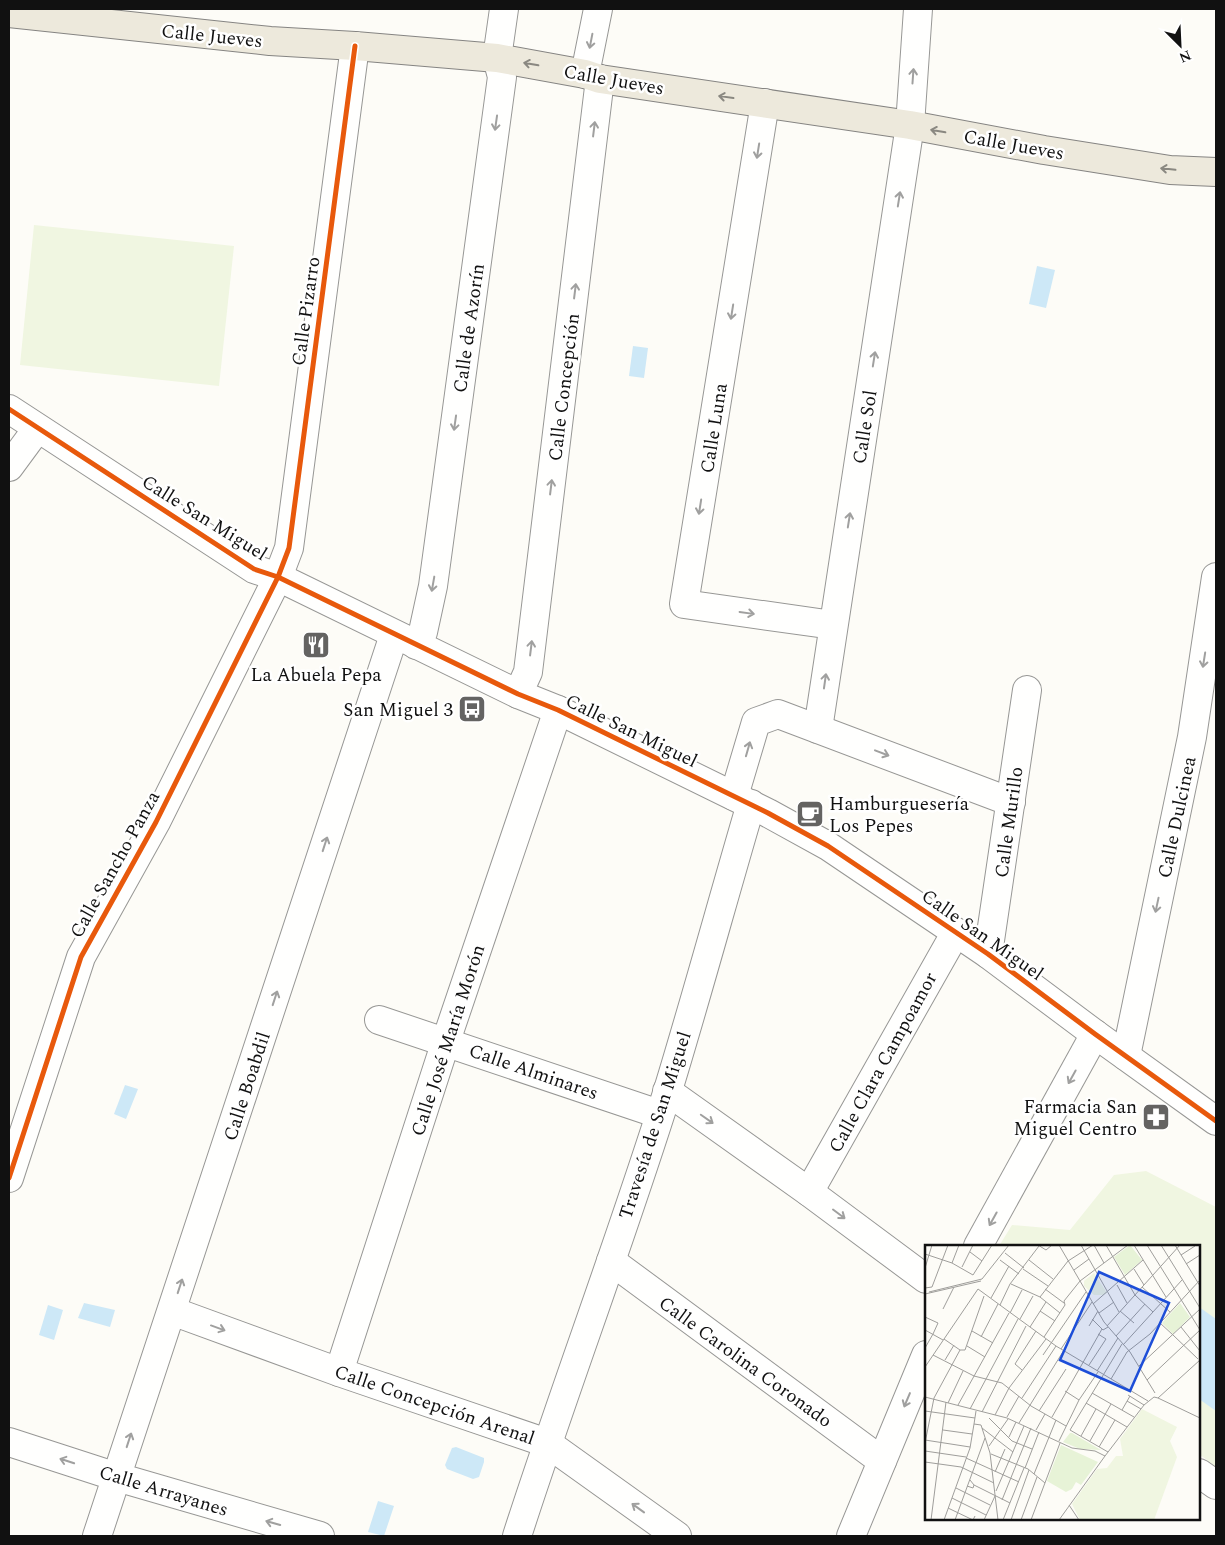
<svg xmlns="http://www.w3.org/2000/svg" width="1225" height="1545" font-family="Spectral,serif">
  <style>
    .pitch { fill: #f0f6e1 }
    .water { fill: #cde8f7 }
    .lines { fill: none; stroke-linecap: round; stroke-linejoin: round }
    .minor-casing { stroke: #979795; stroke-width: 30 }
    .major-casing { stroke: #858482; stroke-width: 30 }
    .minor { stroke: #fffffe; stroke-width: 28 }
    .major { stroke: #ede9dc; stroke-width: 28 }
    .cycleway-casing { stroke: #fff; stroke-width: 8 }
    .cycleway { stroke: #e8590c; stroke-width: 5 }
    .oneway { stroke: #a0a09f }
    .oneway2 { stroke: #8a8881 }
    .labels { text-anchor: middle; stroke-width: 5; stroke-linejoin: round; paint-order: stroke }
    .street-label { font-size: 19px; fill: #111; stroke: #fff }
    .poi-label { font-size: 19px; fill: #111; stroke: #fff; text-anchor: end }
    .inset-road { fill: none; stroke: #9f9e9b; stroke-width: 1 }
    .view { fill: #1d4ed8; fill-opacity: 0.15; stroke: #1d4ed8; stroke-width: 2.5 }
    .inset-edge { fill: none; stroke: #111; stroke-width: 2.5 }
  </style>
  <rect width="100%" height="100%" fill="#fdfcf7"/>
  <!-- pitch -->
  <g class="pitch">
    <polygon points="34,225 234,246 219,386 20,365"/>
    <polygon points="1146,1171 1216,1207 1216,1467 1199,1454 1199,1246 999,1246 1012,1225 1070,1230 1114,1175"/>
  </g>
  <!-- water -->
  <g class="water">
    <polygon points="1037,266 1055,270 1046,308 1029,304"/>
    <polygon points="633,346 648,348 644,378 629,376"/>
    <polygon points="125,1085 138,1089 126,1119 114,1114"/>
    <polygon points="84,1303 115,1310 110,1327 78,1318"/>
    <polygon points="48,1305 63,1310 54,1340 39,1335"/>
    <polygon points="1199,1307 1216,1319 1216,1411 1199,1399"/>
    <polygon points="456,1447 484,1458 484,1462 479,1477 473,1479 447,1469 445,1465 452,1448"/>
    <polygon points="378,1501 394,1506 384,1536 368,1532"/>
  </g>
  <g class="lines">
    <!-- minor casing -->
    <g class="minor-casing">
      <g id="minor">
        <polyline points="585,74 598,9"/>
        <polyline points="765,103 684,604 833,625"/>
        <polyline points="9,409 254,569 278,577 518,694 558,710 768,813 828,846 988,954 1095,1034 1216,1121"/>
        <polyline points="9,467 37,429"/>
        <polyline points="416,645 423,632 433,586 502,77 497,58 504,9"/>
        <polyline points="518,694 528,672 600,79"/>
        <polyline points="818,729 910,125 918,9"/>
        <polyline points="734,796 756,722 778,714 1011,802"/>
        <polyline points="988,954 1027,690"/>
        <polyline points="379,1020 659,1114"/>
        <polyline points="1126,1056 1192,737 1216,577"/>
        <polyline points="667,1091 809,1192 926,1279"/>
        <polyline points="9,1178 81,957 156,822 278,577 289,548 355,46"/>
        <polyline points="809,1192 956,932"/>
        <polyline points="978,1246 1095,1034"/>
        <polyline points="611,1261 882,1461"/>
        <polyline points="172,1311 339,1372 547,1443 677,1536"/>
        <polyline points="339,1372 446,1041 558,710"/>
        <polyline points="9,1442 117,1477 320,1536"/>
        <polyline points="1199,1473 1216,1485"/>
        <polyline points="97,1536 394,635"/>
        <path d="M517,1536C565,1387 621,1240 668,1090C697,995 723,899 751,804"/>
        <polyline points="851,1536 926,1355"/>
      </g>
    </g>
    <!-- major casing -->
    <g class="major-casing">
      <polyline id="major" points="9,13 270,41 355,46 497,58 585,74 600,79 910,125 1044,150 1170,170 1216,172"/>
    </g>
    <!-- minor -->
    <use href="#minor" class="minor"/>
    <!-- major -->
    <use href="#major" class="major"/>
    <!-- cycleway casing -->
    <g class="cycleway-casing">
      <g id="cycleway">
        <polyline points="9,409 254,569 278,577 518,694 558,710 768,813 828,846 988,954 1095,1034 1216,1121"/>
        <polyline points="9,1178 81,957 156,822 278,577 289,548 355,46"/>
      </g>
    </g>
    <!-- cycleway -->
    <use href="#cycleway" class="cycleway"/>
  </g>
  <!-- one-way arrows -->
  <defs><path id="oneway-shaft" d="M-6 0H5M1.5-3L5.5 0L1.5 3" fill="none" stroke-width="1.6" stroke-linecap="round" stroke-linejoin="round" transform="scale(1.25)"/></defs>
  <g class="oneway">
    <use href="#oneway-shaft" transform="translate(591 41) rotate(101)"/>
    <use href="#oneway-shaft" transform="translate(913 76) rotate(-86)"/>
    <use href="#oneway-shaft" transform="translate(496 123) rotate(98)"/>
    <use href="#oneway-shaft" transform="translate(594 129) rotate(-83)"/>
    <use href="#oneway-shaft" transform="translate(758 151) rotate(99)"/>
    <use href="#oneway-shaft" transform="translate(899 199) rotate(-81)"/>
    <use href="#oneway-shaft" transform="translate(575 291) rotate(-83)"/>
    <use href="#oneway-shaft" transform="translate(732 312) rotate(99)"/>
    <use href="#oneway-shaft" transform="translate(874 359) rotate(-81)"/>
    <use href="#oneway-shaft" transform="translate(455 423) rotate(98)"/>
    <use href="#oneway-shaft" transform="translate(551 487) rotate(-83)"/>
    <use href="#oneway-shaft" transform="translate(700 507) rotate(99)"/>
    <use href="#oneway-shaft" transform="translate(849 520) rotate(-81)"/>
    <use href="#oneway-shaft" transform="translate(433 584) rotate(100)"/>
    <use href="#oneway-shaft" transform="translate(747 613) rotate(8)"/>
    <use href="#oneway-shaft" transform="translate(531 648) rotate(-83)"/>
    <use href="#oneway-shaft" transform="translate(1204 660) rotate(99)"/>
    <use href="#oneway-shaft" transform="translate(825 681) rotate(-82)"/>
    <use href="#oneway-shaft" transform="translate(748 749) rotate(-74)"/>
    <use href="#oneway-shaft" transform="translate(882 753) rotate(21)"/>
    <use href="#oneway-shaft" transform="translate(325 844) rotate(-72)"/>
    <use href="#oneway-shaft" transform="translate(1157 905) rotate(102)"/>
    <use href="#oneway-shaft" transform="translate(275 998) rotate(-72)"/>
    <use href="#oneway-shaft" transform="translate(1072 1077) rotate(119)"/>
    <use href="#oneway-shaft" transform="translate(707 1119) rotate(35)"/>
    <use href="#oneway-shaft" transform="translate(839 1214) rotate(37)"/>
    <use href="#oneway-shaft" transform="translate(993 1219) rotate(119)"/>
    <use href="#oneway-shaft" transform="translate(180 1286) rotate(-72)"/>
    <use href="#oneway-shaft" transform="translate(218 1328) rotate(20)"/>
    <use href="#oneway-shaft" transform="translate(907 1400) rotate(113)"/>
    <use href="#oneway-shaft" transform="translate(129 1440) rotate(-72)"/>
    <use href="#oneway-shaft" transform="translate(67 1461) rotate(-162)"/>
    <use href="#oneway-shaft" transform="translate(638 1508) rotate(-144)"/>
    <use href="#oneway-shaft" transform="translate(273 1523) rotate(-164)"/>
  </g>
  <g class="oneway2">
    <use href="#oneway-shaft" transform="translate(531 64) rotate(-170)"/>
    <use href="#oneway-shaft" transform="translate(726 97) rotate(-172)"/>
    <use href="#oneway-shaft" transform="translate(938 131) rotate(-170)"/>
    <use href="#oneway-shaft" transform="translate(1168 169) rotate(-174)"/>
  </g>
  <!-- icons -->
  <defs>
    <g id="restaurant-square" transform="scale(1.4375)"><rect x="-9" y="-9" width="18" height="18" rx="4" fill="#646362" stroke="#fff"/><path d="M-5-6h1v4h1v-4h1v4h1v-4h1v5L-1.5 .5V6h-2V.5L-5-1ZM5-6V6H3V1.5H1.5Q1.5-4 5-6Z" fill="#fff"/></g>
    <g id="bus-square" transform="scale(1.4375)"><rect x="-9" y="-9" width="18" height="18" rx="4" fill="#646362" stroke="#fff"/><path d="M-5-6H5V4H4V6H2V4H-2V6H-4V4H-5ZM-3.5-4V0h7V-4ZM-3.5 1.2v1.5H-2V1.2ZM2 1.2v1.5H3.5V1.2Z" fill="#fff"/></g>
    <g id="cafe-square" transform="scale(1.4375)"><rect x="-9" y="-9" width="18" height="18" rx="4" fill="#646362" stroke="#fff"/><path d="M-5.5-4.5H6V0H3Q3 3.5 0 3.5H-2.5Q-5.5 3.5-5.5 0ZM3-3.2v2h1.7v-2ZM-6 4.5H4V6H-6Z" fill="#fff"/></g>
    <g id="pharmacy-square" transform="scale(1.4375)"><rect x="-9" y="-9" width="18" height="18" rx="4" fill="#646362" stroke="#fff"/><path d="M-2-6h4v4h4v4h-4v4h-4v-4h-4v-4h4Z" fill="#fff"/></g>
  </defs>
  <g fill-rule="evenodd">
    <use href="#restaurant-square" x="316" y="645"/>
    <use href="#bus-square" x="472" y="709"/>
    <use href="#cafe-square" x="810" y="814"/>
    <use href="#pharmacy-square" x="1156" y="1117"/>
  </g>
  <g class="labels">
    <!-- street labels -->
    <g class="street-label">
      <text transform="translate(212 35) rotate(6)" y="7">Calle Jueves</text>
      <text transform="translate(614 79) rotate(10)" y="7">Calle Jueves</text>
      <text transform="translate(1014 144) rotate(10)" y="7">Calle Jueves</text>
      <text transform="translate(305 311) rotate(-82)" y="7">Calle Pizarro</text>
      <text transform="translate(468 328) rotate(-82)" y="7">Calle de Azorín</text>
      <text transform="translate(563 387) rotate(-83)" y="7">Calle Concepción</text>
      <text transform="translate(864 427) rotate(-81)" y="7">Calle Sol</text>
      <text transform="translate(713 428) rotate(-81)" y="7">Calle Luna</text>
      <text transform="translate(205 517) rotate(32)" y="7">Calle San Miguel</text>
      <text transform="translate(632 730) rotate(26)" y="7">Calle San Miguel</text>
      <text transform="translate(1176 817) rotate(-78)" y="7">Calle Dulcinea</text>
      <text transform="translate(1008 822) rotate(-82)" y="7">Calle Murillo</text>
      <text transform="translate(114 864) rotate(-61)" y="7">Calle Sancho Panza</text>
      <text transform="translate(983 934) rotate(35)" y="7">Calle San Miguel</text>
      <text transform="translate(447 1040) rotate(-72)" y="7">Calle José María Morón</text>
      <text transform="translate(882 1062) rotate(-61)" y="7">Calle Clara Campoamor</text>
      <text transform="translate(534 1071) rotate(19)" y="7">Calle Alminares</text>
      <text transform="translate(246 1086) rotate(-72)" y="7">Calle Boabdil</text>
      <text transform="translate(654 1125) rotate(-72)" y="7">Travesía de San Miguel</text>
      <text transform="translate(746 1361) rotate(36)" y="7">Calle Carolina Coronado</text>
      <text transform="translate(435 1404) rotate(19)" y="7">Calle Concepción Arenal</text>
      <text transform="translate(164 1490) rotate(17)" y="7">Calle Arrayanes</text>
    </g>
    <!-- poi labels -->
    <g class="poi-label">
      <text x="316" y="681" text-anchor="middle">La Abuela Pepa</text>
      <text x="453" y="716">San Miguel 3</text>
      <text x="829" y="810" text-anchor="start">Hamburguesería<tspan x="829" dy="22">Los Pepes</tspan></text>
      <text x="1137" y="1113">Farmacia San<tspan x="1137" dy="22">Miguel Centro</tspan></text>
    </g>
  </g>
  <!-- overview -->
  <g transform="translate(925 1245)">
    <rect width="275" height="275" fill="#fdfcf7"/>
    <path d="M205,0L217,15L200,30L189,12ZM255,58L265,72L248,89L237,78ZM145,188H147L176,205L155,204L138,197ZM136,200L173,217L156,240L151,237L147,244L141,247L122,236Z" fill="#e7f3d7"/>
    <path d="M169,28L182,48L178,50H169L159,41V36ZM217,164L252,182L245,196L252,212L229,275H155L147,259L172,224L182,223L191,211H198L195,194Z" fill="#f0f6e1"/>
    <path class="inset-road" d="M113,0L121,5L127,0M134,0L179,77L205,107L230,148M156,0L194,67M169,0L179,18M181,0L210,50L228,67M209,0L241,52M222,0L275,85M236,0L275,63M250,0L275,41M45,7L57,16M80,8L99,23M0,9L27,18L48,30L67,0M256,10L270,1M75,15L94,29M104,15L128,34M27,18L34,0M261,19L275,10M37,22L48,0M0,23L7,0M98,24L123,41M209,24L219,40M149,25L164,14M155,36L203,0M86,39L115,52L135,68M192,40L202,58M217,42L245,67M0,43L7,42L23,0M120,44L139,58M4,47L57,34L84,0M0,49L56,36M115,52L143,16L168,0M66,53L84,21M168,59L218,15M75,60L85,39L114,1M18,64L29,42M115,66L130,76M195,66L209,78M85,68L97,45M174,68L189,57M0,72L13,78L8,89M95,74L108,51M167,74L178,85L183,82M235,78L248,90M164,81L173,66M182,81L255,0M105,82L121,57M256,82L275,106M0,85L18,95M47,86L68,98M248,90L273,114M191,91L220,59M56,92L73,59M119,92L140,60L139,56L155,36M19,94L35,105M198,100L257,35M42,101L60,112M0,103L8,89M136,104L167,57M8,110L49,131L77,138L106,161L141,181M118,110L161,47M20,115L29,100M164,120L181,94L173,89M214,121L275,64M0,122L53,44L131,101L223,156M97,125L90,119L111,86M172,126L193,93M186,134L202,107L225,89L275,35M222,135L275,85M140,146L154,155M167,148L209,172M203,150L219,160M0,152L82,173L147,203L170,206L180,211L219,160L229,152L233,153L275,115M97,153L131,101M233,153L275,173M202,156L216,164M23,158L38,126M161,158L202,182M33,160L84,68M45,164L93,74M197,165L205,151M0,166L50,173M51,166L49,179L56,180M114,166L141,124M57,167L101,81M70,170L84,143L121,94M82,172L94,151M127,172L177,84M64,173L87,196L107,204M94,178L139,105M56,180L65,208L73,275M57,183L88,207M18,185L47,189M111,185L120,169M145,185L197,99M145,185L183,207M156,191L171,164M84,192L91,177M0,195L45,202M134,196L154,155L173,127M165,196L186,159M0,198L9,153L35,105H40L59,51M64,201L83,174M174,202L190,175M0,206L41,212M66,209L103,224L120,238M41,213L94,237M0,217L36,222L69,238M100,223L114,187M70,227L80,204M109,229L131,175M49,240L85,258M42,241L48,243L49,240L45,235M31,243L65,260M71,246L99,181M27,253L61,270M77,255L106,183M144,260L154,275M23,263L48,275L50,271M6,275L21,157M19,275L45,203L49,179M30,275L60,193M59,275L70,251M78,275L99,223M86,275L104,225M96,275L112,232M106,275L135,198M134,275L180,211"/>
    <path class="view" d="M174,27L244,58L205,146L135,115Z"/>
    <rect width="275" height="275" class="inset-edge"/>
  </g>
  <!-- border -->
  <rect width="1225" height="1545" fill="none" stroke="#111111" stroke-width="20"/>
  <!-- north arrow -->
  <g transform="translate(1180 45) rotate(156)" stroke="#ffffff" stroke-width="4" paint-order="stroke">
  <path d="M0-4L9 19L0 12L-9 19Z" fill="#111111"/>
  <text y="-8" font-size="14" font-weight="bold" text-anchor="middle" fill="#111111">N</text>
  </g>
</svg>
